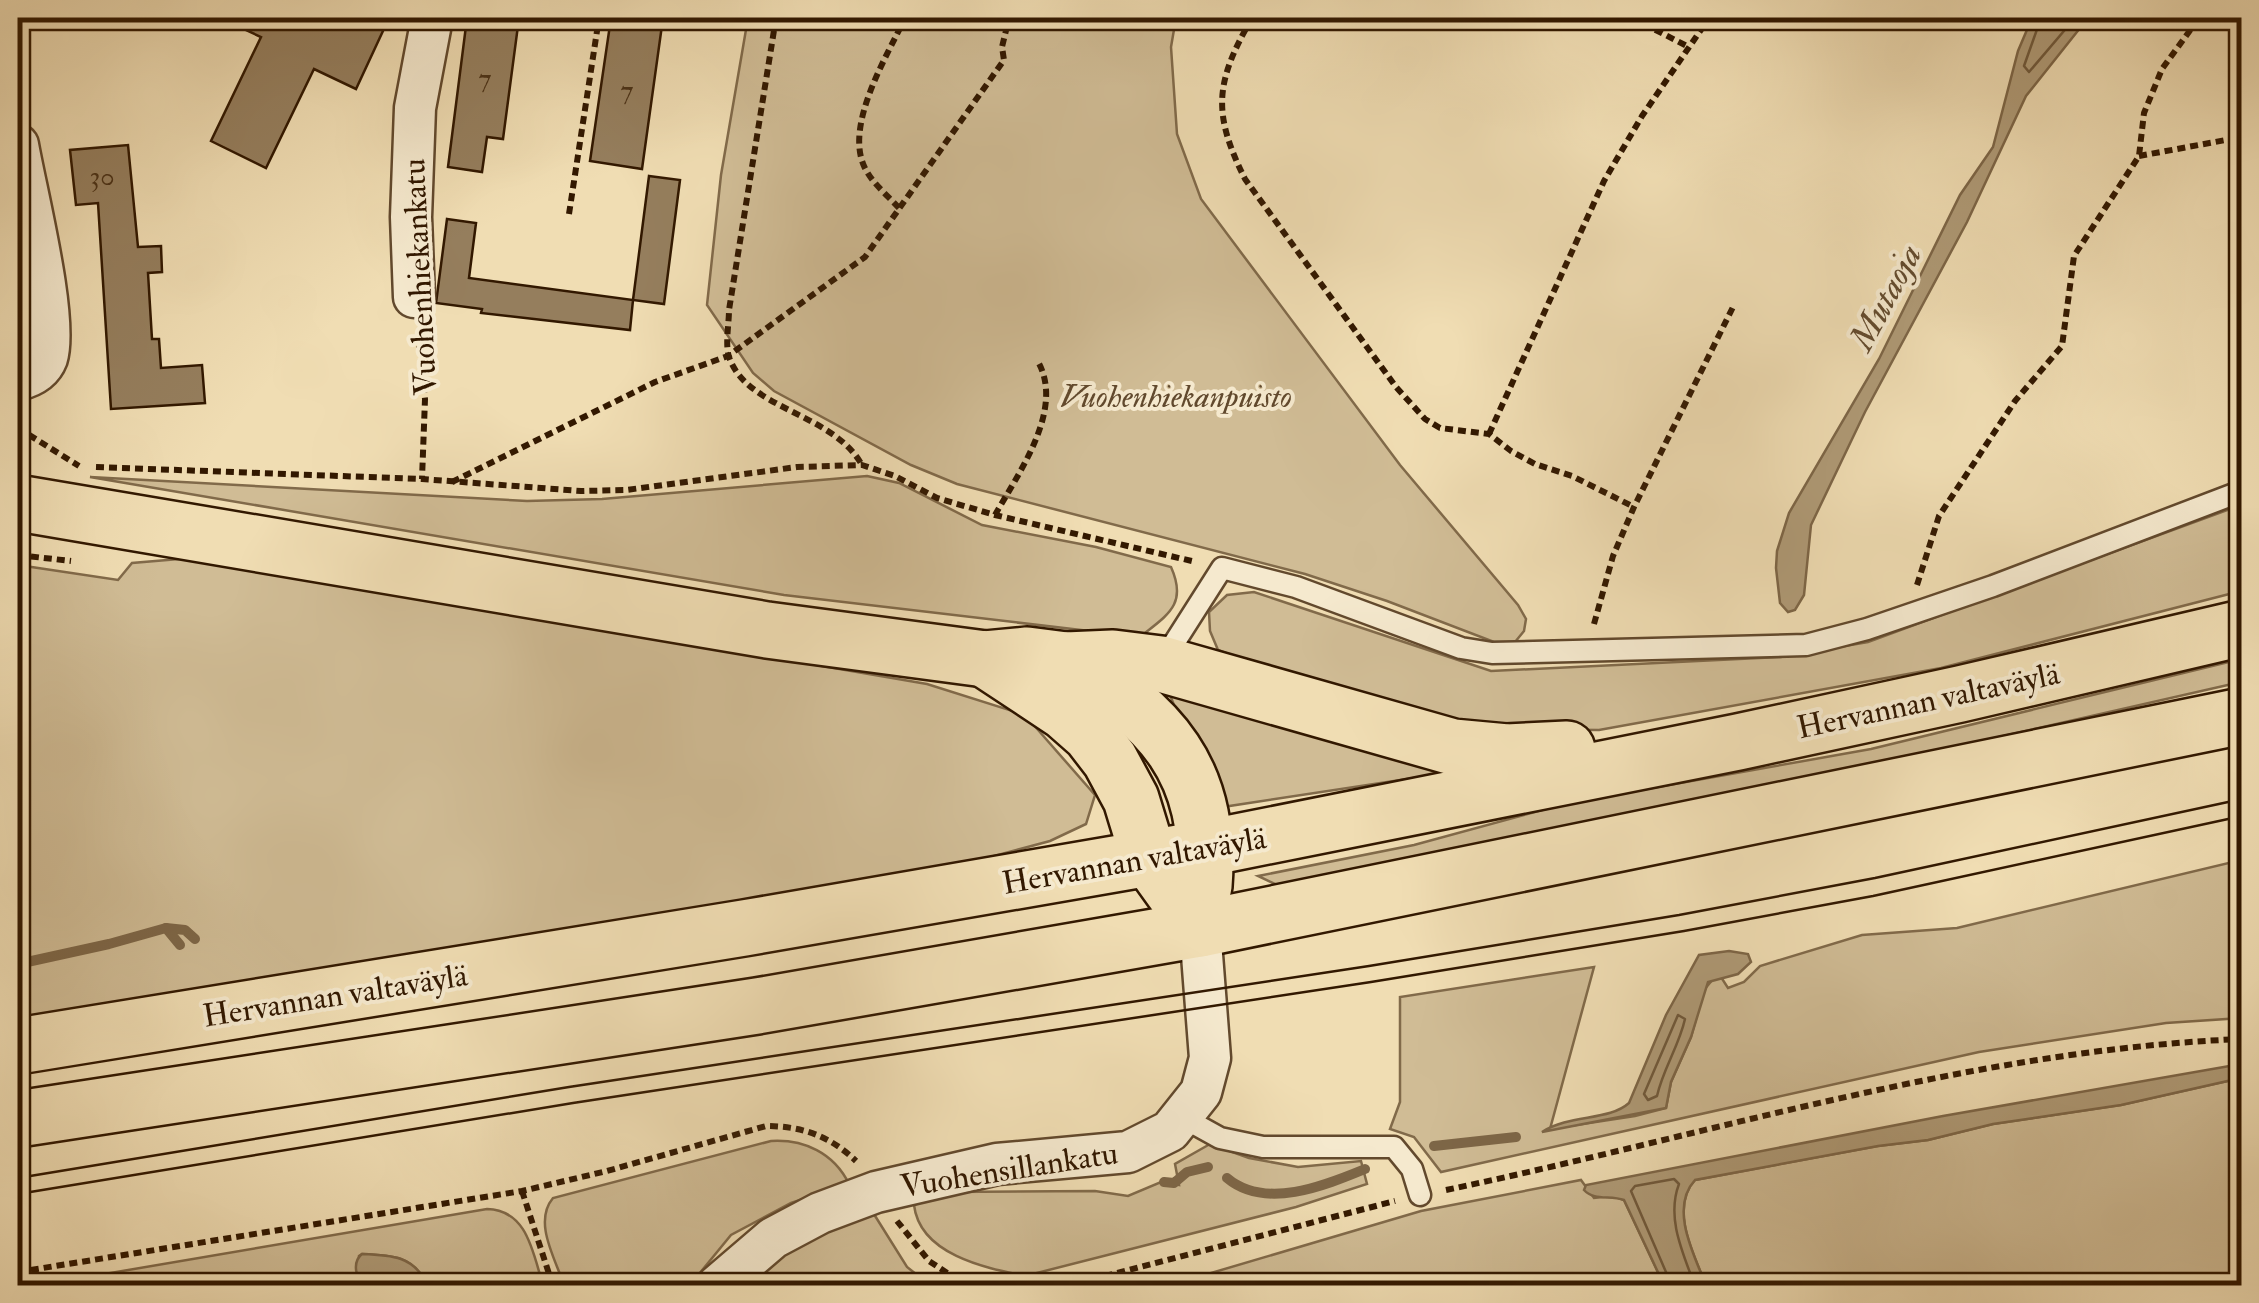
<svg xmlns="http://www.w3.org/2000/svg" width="2259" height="1303" font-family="'IM FELL Double Pica',serif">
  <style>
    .green { fill: #d0bc95; stroke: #816a4a; stroke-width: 2.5 }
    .water { fill: #af9a76; stroke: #7d6647; stroke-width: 2.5 }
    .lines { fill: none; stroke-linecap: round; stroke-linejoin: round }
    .shore { stroke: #70593b; stroke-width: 2.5 }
    .stream { stroke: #7d6647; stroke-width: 10 }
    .building { fill: #957e5d; stroke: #321800; stroke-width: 2.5 }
    .lane-casing { stroke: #62492d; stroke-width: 25 }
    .street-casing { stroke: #62492d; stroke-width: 45 }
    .highway-casing { stroke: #321800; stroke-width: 60 }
    .path { stroke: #321800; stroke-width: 6; stroke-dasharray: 8 5; stroke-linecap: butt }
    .lane { stroke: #f5e9ce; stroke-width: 20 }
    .street { stroke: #f5e9ce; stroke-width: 40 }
    .highway { stroke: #f0ddb3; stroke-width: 55 }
    .tram { stroke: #321800; stroke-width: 2.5 }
    .labels { text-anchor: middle; stroke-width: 8; stroke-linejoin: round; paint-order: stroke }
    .number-label { font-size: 28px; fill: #4b3217 }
    .street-label { font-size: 32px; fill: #321800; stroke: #f5e9ce }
    .park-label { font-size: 32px; font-style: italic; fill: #61492d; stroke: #f5e9ce }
    .water-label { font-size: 35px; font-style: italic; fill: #644c2f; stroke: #f5e9ce }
  </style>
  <rect width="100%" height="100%" fill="#f0ddb3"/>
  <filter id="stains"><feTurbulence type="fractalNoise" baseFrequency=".002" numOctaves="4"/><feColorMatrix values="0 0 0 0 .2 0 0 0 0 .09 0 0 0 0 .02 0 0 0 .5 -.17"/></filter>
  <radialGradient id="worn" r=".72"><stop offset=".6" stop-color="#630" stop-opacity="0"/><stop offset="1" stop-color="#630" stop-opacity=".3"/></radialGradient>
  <!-- green -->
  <g class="green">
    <polygon points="748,18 1176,18 1171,47 1177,134 1201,199 1400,465 1518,605 1526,619 1524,631 1515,642 1494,642 1387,601 1305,574 957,484 911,465 774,391 753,373 707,305 721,175"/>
    <path d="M867,476L899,483L982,525L1096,547L1171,567C1188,605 1167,615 1140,637L784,595L90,477L527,501L602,499Z"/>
    <polygon points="2241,505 2241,591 1941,668 1599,730 1488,729 1288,676 1218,650 1210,631 1209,612 1227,595 1254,592 1491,671 1781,657 1868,642"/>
    <polygon points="191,558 927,684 1025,715 1095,795 1086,824 1050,841 946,869 18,1020 18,565 118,580 132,563"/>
    <polygon points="2241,659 2241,682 1704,804 1287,885 1277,885 1258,876 1414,845 1568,803 1871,749"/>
    <polygon points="1163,678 1473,769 1216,808"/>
    <polygon points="2241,860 2241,1018 2166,1023 1979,1052 1441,1172 1414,1137 1390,1129 1400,1102 1400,997 1594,967 1550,1129 1635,1116 1666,1108 1671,1082 1691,1037 1704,990 1714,978 1721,977 1728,988 1744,982 1760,966 1862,935 1957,928"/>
    <path d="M2241,1078V1285H1706C1694,1255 1669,1208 1695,1180L1878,1146L1928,1140L1993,1124L2121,1105Z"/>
    <path d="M771,1141C804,1139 834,1153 849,1184L791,1203L731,1235L690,1285H564C555,1258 533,1222 553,1198Z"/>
    <path d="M1210,1144L1249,1158L1298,1167L1361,1161L1367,1184L1296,1207L1025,1276C986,1268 920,1255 914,1205L945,1192L1095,1191L1128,1196L1161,1182L1179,1185L1175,1164Z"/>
    <polygon points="1581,1180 1594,1198 1613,1196 1624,1200 1664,1285 1167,1286 1421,1211"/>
    <path d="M487,1209C528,1210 533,1254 543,1285H427C414,1256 392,1255 362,1254L359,1256L358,1278L362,1285L34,1286Z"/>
    <polygon points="872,1211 907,1267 930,1285 746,1286 786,1248"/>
  </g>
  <!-- water -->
  <g class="water">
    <polygon points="2032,18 2088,18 2026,96 1967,222 1865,412 1811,525 1804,595 1795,610 1788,612 1780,603 1776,568 1777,551 1789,513 1879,359 1960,195 1993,147 2018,51"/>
    <path d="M1729,951L1748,954L1751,962L1738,974L1708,982L1691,1037L1671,1082L1666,1108L1542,1132C1570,1114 1609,1121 1629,1103L1666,1015L1699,955Z"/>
    <path d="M2241,1064V1078L2121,1105L1993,1124L1928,1140L1878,1146L1695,1180C1669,1208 1694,1255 1706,1285H1664L1624,1200C1610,1195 1594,1201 1584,1190L1586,1185L1943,1116Z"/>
    <path d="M362,1254C391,1255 415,1256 427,1285H362C356,1276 352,1262 362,1254Z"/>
  </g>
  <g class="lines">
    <!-- shore -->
    <g class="shore">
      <polyline points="2041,18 2024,66 2029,72 2075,18"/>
      <path d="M1678,1015L1685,1019C1679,1046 1663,1069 1657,1096L1648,1100L1644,1094Z"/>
      <path d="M1672,1286L1631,1191L1635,1186L1674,1179L1679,1184C1666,1218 1683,1253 1695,1286"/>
    </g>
    <!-- stream -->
    <g class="stream">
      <polyline points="166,928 185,930 195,939"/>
      <polyline points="18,964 109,944 166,928 180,945"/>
      <polyline points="1434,1146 1516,1137"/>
      <path d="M1227,1178C1265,1210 1324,1186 1365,1169"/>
      <polyline points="1164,1182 1174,1183 1187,1172 1208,1167"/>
    </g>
  </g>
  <!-- building -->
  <g class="building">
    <polygon points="220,18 389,18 356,89 314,69 266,168 211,141 261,37"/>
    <polygon points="467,18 519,18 503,139 487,137 482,172 448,167"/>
    <polygon points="611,18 663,18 642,169 590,161"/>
    <polygon points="128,145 138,247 161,246 162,272 148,273 152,339 159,339 161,368 202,365 205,403 111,409 98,203 76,205 70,150"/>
    <polygon points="649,176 680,180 664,304 633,300"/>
    <polygon points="447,219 476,223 469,278 633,300 630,330 481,313 482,309 436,303"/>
  </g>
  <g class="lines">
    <!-- lane casing -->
    <g class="lane-casing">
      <g id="lane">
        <polyline points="1164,659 1222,568 1296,587 1461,648 1492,653 1806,645 1867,629 1993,586 2242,491"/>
        <polyline points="1182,1117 1220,1138 1263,1147 1394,1147 1412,1169 1420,1195"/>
      </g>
    </g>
    <!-- street casing -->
    <g class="street-casing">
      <g id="street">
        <path d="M18,145C26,191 59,320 47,358C42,371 30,377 18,380"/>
        <polyline points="414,297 411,217 415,108 432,18"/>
        <polyline points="717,1286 773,1238 820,1213 876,1192 997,1164 1128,1152 1170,1131 1201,1092 1210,1058 1200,929"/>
      </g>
    </g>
    <!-- highway casing -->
    <g class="highway-casing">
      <g id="highway">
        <polyline points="18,503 767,630 985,659 1027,655 1066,660 1113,658 1161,664 1453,747 1507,752 1567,749"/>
        <polyline points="985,659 1065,712 1090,734 1110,760 1131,799 1149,858 1200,929"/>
        <path d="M1066,660C1161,715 1213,771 1204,886"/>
        <polyline points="18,1046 744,928 1207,848 1738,742 1960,694 2242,628"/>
        <polyline points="18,1119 757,1006 1200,929 2242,716"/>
      </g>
    </g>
    <!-- path -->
    <g class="path">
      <path d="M776,18L729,310C729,324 725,344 729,357C747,410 832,412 862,465"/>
      <path d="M1252,18C1215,82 1212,113 1245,179L1396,387L1425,419L1440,428L1489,434L1511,451L1535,464L1572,476L1634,507"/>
      <polyline points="1632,18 1687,46"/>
      <polyline points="2139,156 2242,137"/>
      <path d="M899,208C887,195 871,182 864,166C845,124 887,56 905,18"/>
      <polyline points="569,214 599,18"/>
      <polyline points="418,333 425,399 422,479"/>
      <polyline points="18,428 79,466"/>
      <polyline points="1489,434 1604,181 1642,116 1709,18"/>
      <polyline points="96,467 422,479 581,491 626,490 797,467 862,465 895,476 937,498 995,515 1196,562"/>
      <polyline points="452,482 655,382 728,356 865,257 1004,60 1002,47 1009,18"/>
      <path d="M995,515C1019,472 1066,408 1037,360"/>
      <polyline points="18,555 71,561"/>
      <polyline points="1917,585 1939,516 2015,401 2062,346 2074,256 2139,156 2144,113 2162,69 2191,29 2206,18"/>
      <polyline points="1594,624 1613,556 1634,507 1734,305"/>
      <path d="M1446,1190C1710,1135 1971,1050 2242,1039"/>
      <polyline points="522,1191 553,1286"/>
      <polyline points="897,1221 929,1261 967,1286"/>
      <path d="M18,1272L522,1191L607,1171L766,1126C802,1126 830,1136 856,1161"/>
      <polyline points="1067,1286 1395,1201"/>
    </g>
    <!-- lane -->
    <use href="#lane" class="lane"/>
    <!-- street -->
    <use href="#street" class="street"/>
    <!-- highway -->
    <use href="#highway" class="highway"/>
    <!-- tram -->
    <g class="tram">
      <polyline points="18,1178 569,1087 1369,966 1679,915 1875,878 2242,799"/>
      <polyline points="18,1194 573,1103 1371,982 1684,931 1873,896 2242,816"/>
    </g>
  </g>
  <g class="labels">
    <!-- number labels -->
    <g class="number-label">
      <text x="485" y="87">7</text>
      <text x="627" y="99">7</text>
      <text x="102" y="185">30</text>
    </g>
    <!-- street labels -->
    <g class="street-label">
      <text transform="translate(419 277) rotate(-93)" y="11">Vuohenhiekankatu</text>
      <text transform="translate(1928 700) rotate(-12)" y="11">Hervannan valtaväylä</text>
      <text transform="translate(1134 860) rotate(-10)" y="11">Hervannan valtaväylä</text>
      <text transform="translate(335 995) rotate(-9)" y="11">Hervannan valtaväylä</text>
      <text transform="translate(1009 1169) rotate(-9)" y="11">Vuohensillankatu</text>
    </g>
    <!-- park labels -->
    <g class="park-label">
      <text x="1176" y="407">Vuohenhiekanpuisto</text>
    </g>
    <!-- water labels -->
    <g class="water-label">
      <text transform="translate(1885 297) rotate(-62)" y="12">Mutaoja</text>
    </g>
  </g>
  <!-- margin -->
  <rect width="2259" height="1303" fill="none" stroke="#f0ddb3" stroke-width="60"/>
  <rect x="20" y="20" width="2219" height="1263" fill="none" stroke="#321800" stroke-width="5"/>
  <rect x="30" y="30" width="2199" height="1243" fill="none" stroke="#321800" stroke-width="2.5"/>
  <rect width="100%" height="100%" filter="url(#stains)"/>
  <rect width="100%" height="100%" fill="url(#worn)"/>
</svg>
